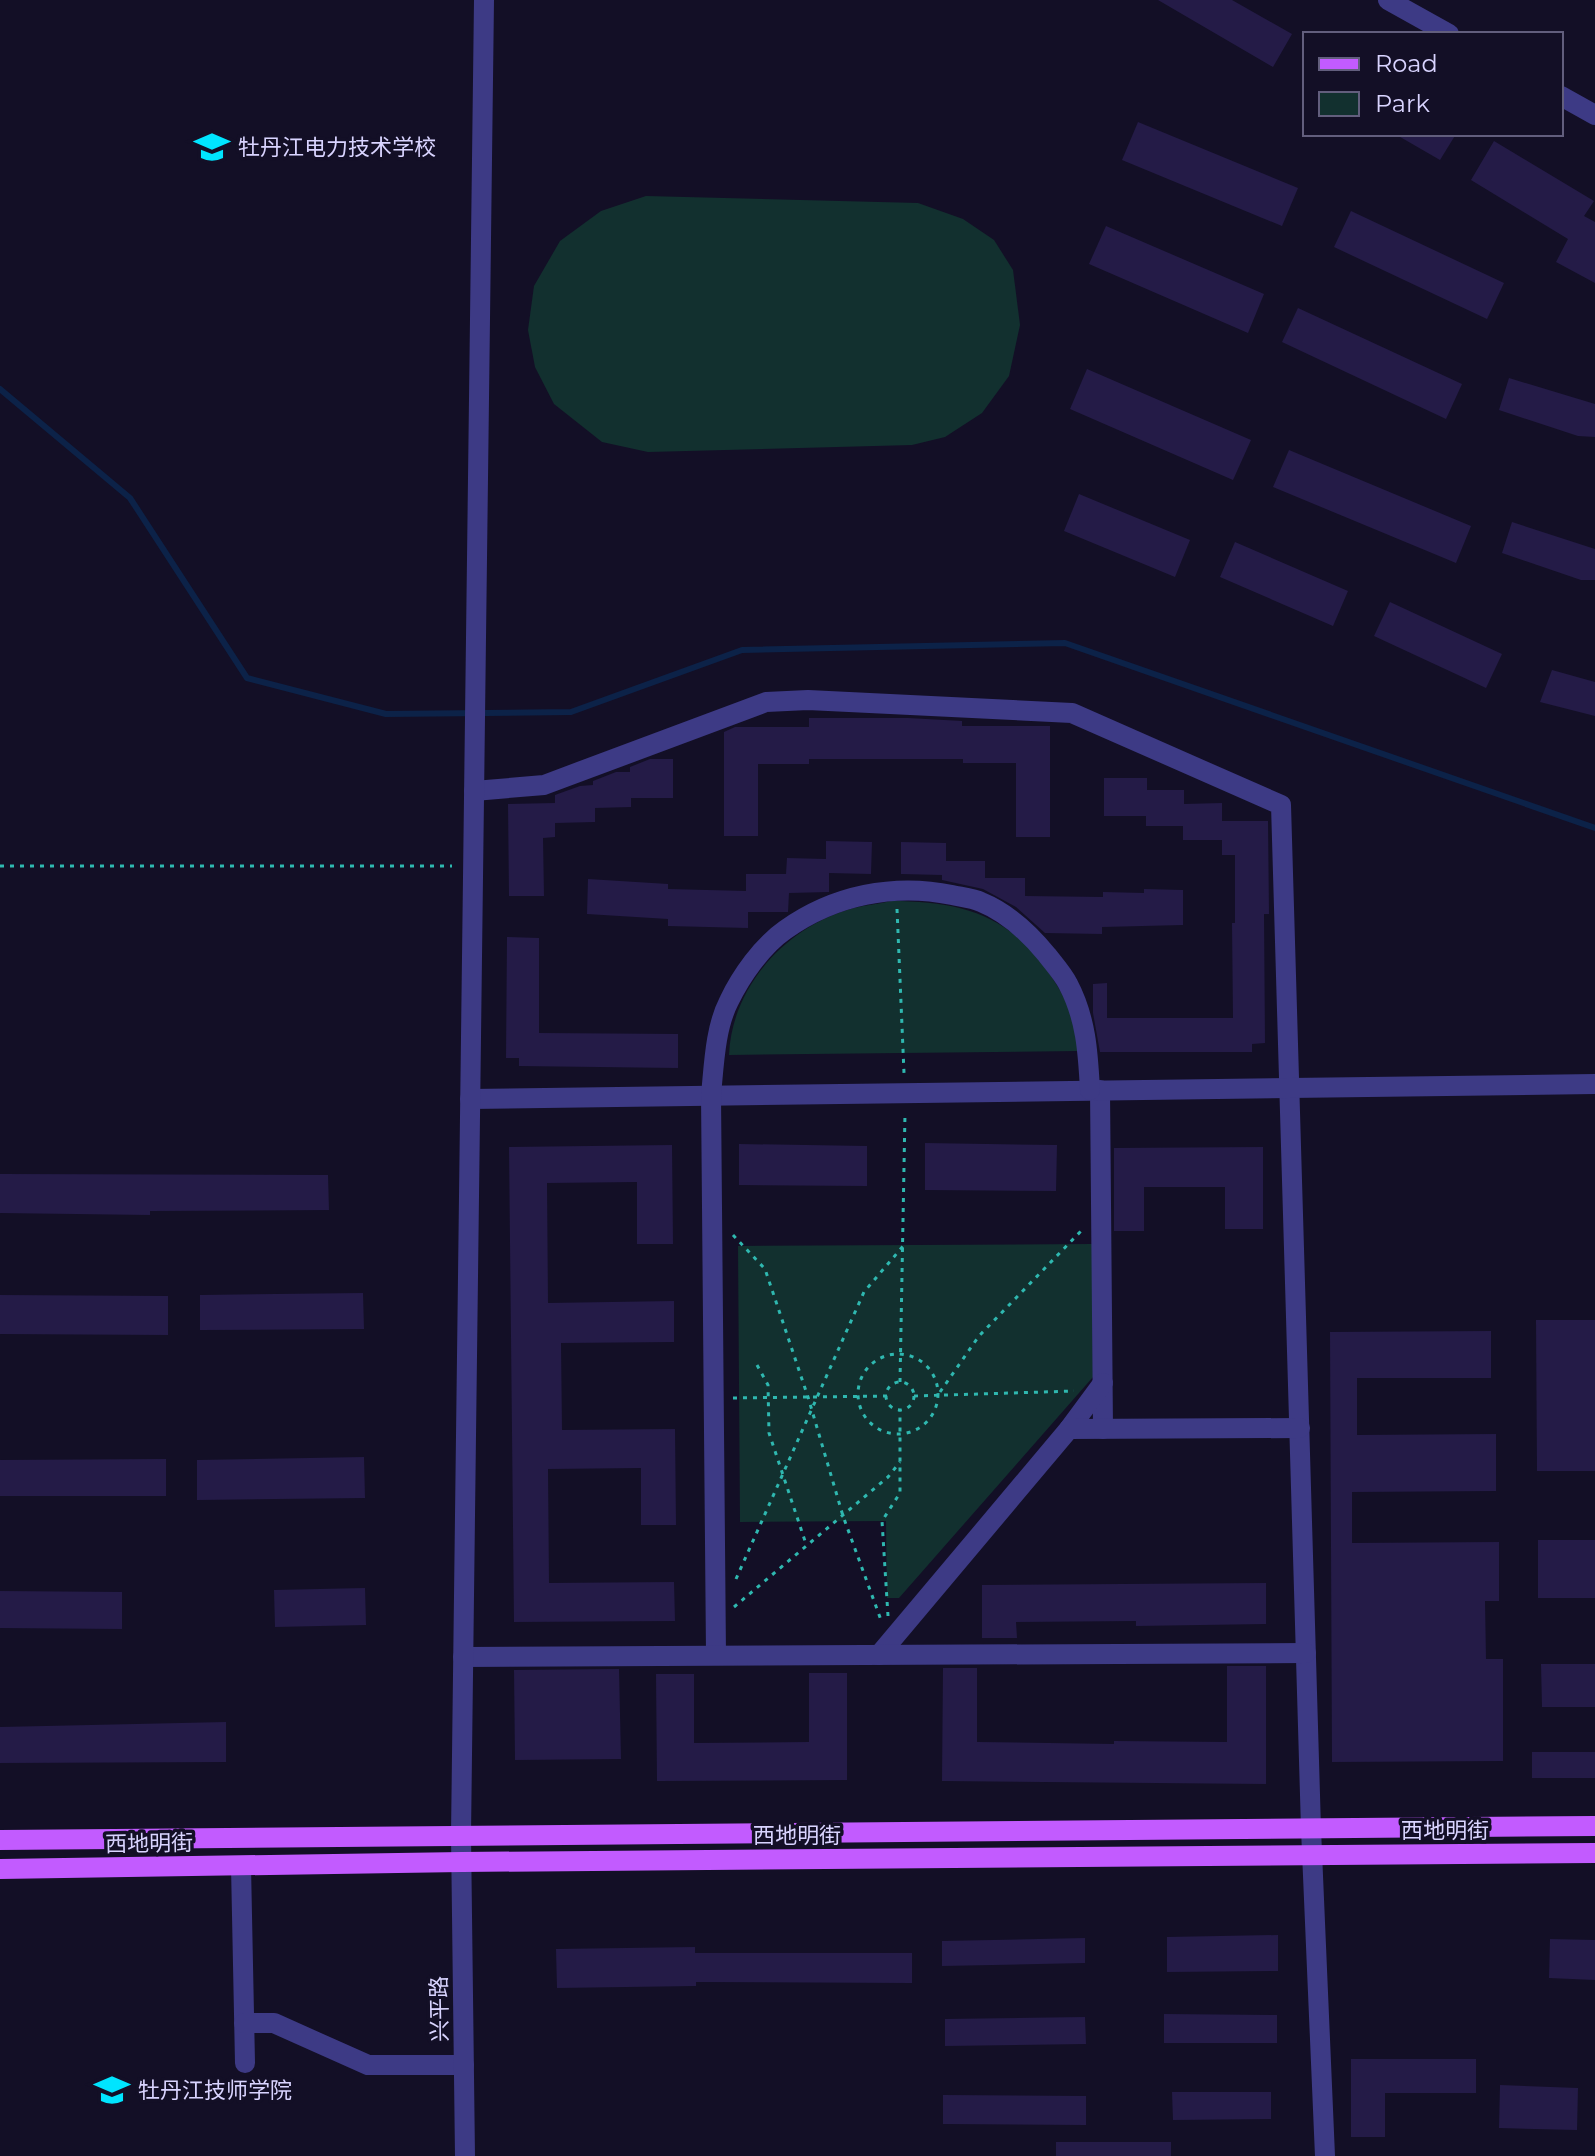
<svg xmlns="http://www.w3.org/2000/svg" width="1595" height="2156" font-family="Montserrat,'Noto Sans SC',sans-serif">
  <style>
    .green { fill: #12302f }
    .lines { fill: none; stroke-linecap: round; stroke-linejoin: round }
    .stream { stroke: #0c2248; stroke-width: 6 }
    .building { fill: #241b47 }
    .path { stroke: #2fb8b0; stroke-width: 3; stroke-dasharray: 4 6; stroke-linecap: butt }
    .minor { stroke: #3d3a85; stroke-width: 20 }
    .major { stroke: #c25bff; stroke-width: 20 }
    .labels { text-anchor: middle; stroke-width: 7; stroke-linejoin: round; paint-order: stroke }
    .poi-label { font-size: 22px; fill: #d9d4ff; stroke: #130f26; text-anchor: start }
    .street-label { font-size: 22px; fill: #d9d4ff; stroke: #130f26 }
  </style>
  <rect width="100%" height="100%" fill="#130f26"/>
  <!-- green -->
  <g class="green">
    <polygon points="646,196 918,203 963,219 994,240 1013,270 1020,325 1009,376 982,413 945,437 912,445 648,452 602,442 554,404 535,367 528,330 534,286 560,241 601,211"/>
    <path d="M891,901C961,901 1011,915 1051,976C1068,1002 1076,1019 1078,1051L729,1055C732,985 787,926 854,908C866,905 879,904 891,901Z"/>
    <polygon points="1092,1244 1093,1377 899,1598 887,1598 886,1521 740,1522 738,1246"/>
  </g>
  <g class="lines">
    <!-- stream -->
    <polyline class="stream" points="0,389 130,498 247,678 386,714 571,712 742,650 1065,643 1595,828"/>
  </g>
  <!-- building -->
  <g class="building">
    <polygon points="1158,0 1232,0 1292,34 1273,67"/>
    <polygon points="1138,122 1298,188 1282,226 1122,160"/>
    <polygon points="1395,134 1456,134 1440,160"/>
    <polygon points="1494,141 1594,201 1584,216 1595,222 1595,283 1556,262 1568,239 1471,180"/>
    <polygon points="1351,211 1504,283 1487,319 1334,247"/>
    <polygon points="1106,226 1264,294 1248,333 1089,264"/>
    <polygon points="1298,308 1462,384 1446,419 1282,342"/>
    <polygon points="1087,369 1251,440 1233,480 1070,409"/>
    <polygon points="1509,378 1595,404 1595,437 1578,436 1499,410"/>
    <polygon points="1289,450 1471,526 1456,563 1273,487"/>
    <polygon points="1079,494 1190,540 1175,577 1064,531"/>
    <polygon points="1512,522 1595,549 1595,580 1581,580 1502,553"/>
    <polygon points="1235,542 1348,591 1333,626 1220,577"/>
    <polygon points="1390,602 1502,654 1486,688 1374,636"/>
    <polygon points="1552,670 1595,682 1595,716 1540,702"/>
    <polygon points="809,718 908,718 962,721 962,726 1050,726 1050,837 1016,837 1016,763 963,763 963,759 809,759 809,764 758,764 758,836 724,836 724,732 735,727 809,727"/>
    <polygon points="650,759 673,759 673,798 631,798 631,807 595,808 595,822 555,823 555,837 543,838 544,896 509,896 508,804 555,803 555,795 580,786 593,785 593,781 616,772 630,772 630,767"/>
    <polygon points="1104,778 1147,778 1147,790 1184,790 1184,804 1222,803 1222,821 1268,821 1269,914 1264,914 1265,1043 1252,1044 1252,1052 1100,1052 1093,1013 1093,984 1107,983 1107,1018 1233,1018 1232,923 1235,923 1235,855 1222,855 1222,840 1183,840 1183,826 1146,826 1146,816 1104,816"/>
    <polygon points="826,841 872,842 871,874 829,873 829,892 789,893 788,912 748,912 748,928 668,926 668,919 587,914 588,879 668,884 668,889 746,891 746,874 786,874 787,858 826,859"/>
    <polygon points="901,842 946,843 946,861 985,861 985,878 1025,878 1025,896 1103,897 1103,892 1144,893 1144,889 1183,890 1183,925 1102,927 1102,934 1045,933 1016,907 983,889 942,880 942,875 901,874"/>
    <polygon points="507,937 539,938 539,1033 678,1034 678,1068 519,1066 519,1058 506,1058"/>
    <polygon points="925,1143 1057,1145 1056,1191 925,1190"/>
    <polygon points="739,1144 867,1146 867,1186 739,1185"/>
    <polygon points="672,1145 673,1244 637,1244 637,1182 547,1183 548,1303 674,1301 674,1342 561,1343 562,1430 675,1429 676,1525 641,1525 641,1468 548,1469 549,1583 674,1582 675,1621 514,1622 509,1147"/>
    <polygon points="1263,1147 1263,1229 1225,1229 1225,1187 1144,1187 1144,1231 1114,1231 1114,1148"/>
    <polygon points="0,1174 328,1175 329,1210 150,1211 150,1215 0,1213"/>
    <polygon points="363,1293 364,1329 200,1330 200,1295"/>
    <polygon points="0,1295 168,1296 168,1335 0,1334"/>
    <polygon points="1536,1320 1595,1320 1595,1471 1537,1471"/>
    <polygon points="1491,1331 1491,1378 1357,1378 1357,1435 1496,1434 1496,1491 1352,1492 1352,1543 1499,1542 1499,1601 1485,1601 1486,1659 1503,1659 1503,1761 1332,1762 1330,1332"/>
    <polygon points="364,1457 365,1498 197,1500 197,1460"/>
    <polygon points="166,1459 166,1496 0,1496 0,1460"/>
    <rect x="1538" y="1540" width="57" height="58"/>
    <polygon points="1266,1583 1266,1624 1136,1626 1136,1621 1016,1622 1017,1638 982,1638 982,1585"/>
    <polygon points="365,1588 366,1625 275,1627 274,1590"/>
    <polygon points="0,1591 122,1592 122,1629 0,1628"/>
    <polygon points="1541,1664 1595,1664 1595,1707 1542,1707"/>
    <polygon points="1227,1666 1266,1666 1266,1784 942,1781 943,1668 977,1668 977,1742 1114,1744 1114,1741 1227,1742"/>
    <polygon points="619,1669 621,1759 515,1760 514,1670"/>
    <polygon points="809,1673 847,1673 847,1780 657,1781 656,1674 694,1674 694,1743 809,1742"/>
    <polygon points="226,1722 226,1762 0,1763 0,1727"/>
    <rect x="1532" y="1752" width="63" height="26"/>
    <polygon points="1278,1935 1278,1971 1167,1972 1167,1937"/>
    <polygon points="1085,1938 1085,1963 942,1966 942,1941"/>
    <polygon points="1550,1939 1595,1940 1595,1980 1549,1978"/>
    <polygon points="695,1947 695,1953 912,1953 912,1983 696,1982 696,1986 557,1988 556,1949"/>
    <polygon points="1164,2014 1277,2015 1277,2043 1164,2043"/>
    <polygon points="1085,2017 1086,2044 945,2046 945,2019"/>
    <polygon points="1351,2059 1476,2059 1476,2093 1385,2093 1385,2137 1351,2137"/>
    <polygon points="1500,2085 1578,2088 1577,2130 1499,2128"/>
    <polygon points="1172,2092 1271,2092 1271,2119 1173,2120"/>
    <polygon points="943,2095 1086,2096 1086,2125 943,2124"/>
    <rect x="1056" y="2142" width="115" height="14"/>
  </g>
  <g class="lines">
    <!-- path -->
    <g class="path">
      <polyline points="0,866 452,866"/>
      <polyline points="897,909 904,1073"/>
      <polyline points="733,1235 765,1269 808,1397 843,1516 881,1620"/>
      <circle cx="898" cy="1394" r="40"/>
      <polyline points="757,1365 768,1385 769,1433 806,1544"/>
      <polyline points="900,1382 905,1113"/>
      <circle cx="900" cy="1396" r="14"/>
      <polyline points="940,1392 979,1336 1082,1230"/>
      <polyline points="914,1396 1074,1391"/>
      <polyline points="733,1398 887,1396"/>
      <polyline points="736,1579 864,1292 904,1245"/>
      <polyline points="734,1607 888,1477 900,1462"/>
      <polyline points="888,1616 882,1521 900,1493 900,1410"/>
    </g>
    <!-- minor -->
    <g class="minor">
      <polyline points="1388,0 1449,34"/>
      <polyline points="1561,96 1595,115"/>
      <polyline points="474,791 544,785 766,702 808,700 1072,713 1281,805 1311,1829 1325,2156"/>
      <polyline points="1100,1090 1103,1429"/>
      <polyline points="470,1099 1595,1084"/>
      <polyline points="1069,1429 1103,1383"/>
      <path d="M716,1655L711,1095C714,1065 715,1028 729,1001C741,976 762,946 785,930C834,895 894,883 952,895C961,897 973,898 981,902C1008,913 1029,933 1047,955C1054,964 1063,974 1068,984C1086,1018 1088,1052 1090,1090"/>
      <polyline points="879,1655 1069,1429 1300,1428"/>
      <polyline points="463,1657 1306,1653"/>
      <polyline points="241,1866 245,2063"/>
      <polyline points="244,2023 274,2023 368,2065 464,2065"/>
      <polyline points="465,2156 461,1835 484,0"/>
    </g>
    <!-- major -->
    <g class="major">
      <polyline points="0,1840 1595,1826"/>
      <polyline points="0,1869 462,1862 1595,1853"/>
    </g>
  </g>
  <!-- icons -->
  <defs>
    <g id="school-bare" transform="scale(2.76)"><path d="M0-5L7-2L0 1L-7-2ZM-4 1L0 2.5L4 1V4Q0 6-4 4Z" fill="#00e5ff" stroke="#130f26" stroke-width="2.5" paint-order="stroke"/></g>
  </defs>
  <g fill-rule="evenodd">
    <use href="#school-bare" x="212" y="147"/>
    <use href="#school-bare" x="112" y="2090"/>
  </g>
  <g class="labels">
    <!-- poi labels -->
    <g class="poi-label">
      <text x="238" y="155">牡丹江电力技术学校</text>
      <text x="138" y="2098">牡丹江技师学院</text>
    </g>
    <!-- street labels -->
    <g class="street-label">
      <text x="1445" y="1838">西地明街</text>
      <text x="797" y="1843">西地明街</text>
      <text transform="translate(149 1843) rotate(-1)" y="8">西地明街</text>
      <text transform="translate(439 2009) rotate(-91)" y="8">兴平路</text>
    </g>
  </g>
  <!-- legend -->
  <rect x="1303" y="32" width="260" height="104" fill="#130f26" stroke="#625e7d" stroke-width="2"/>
  <rect x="1319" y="58" width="40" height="12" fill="#c25bff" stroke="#625e7d" stroke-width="2"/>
  <text x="1375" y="72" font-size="24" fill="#d9d4ff">Road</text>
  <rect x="1319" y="92" width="40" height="24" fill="#12302f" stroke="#625e7d" stroke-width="2"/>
  <text x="1375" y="112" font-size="24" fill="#d9d4ff">Park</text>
</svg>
